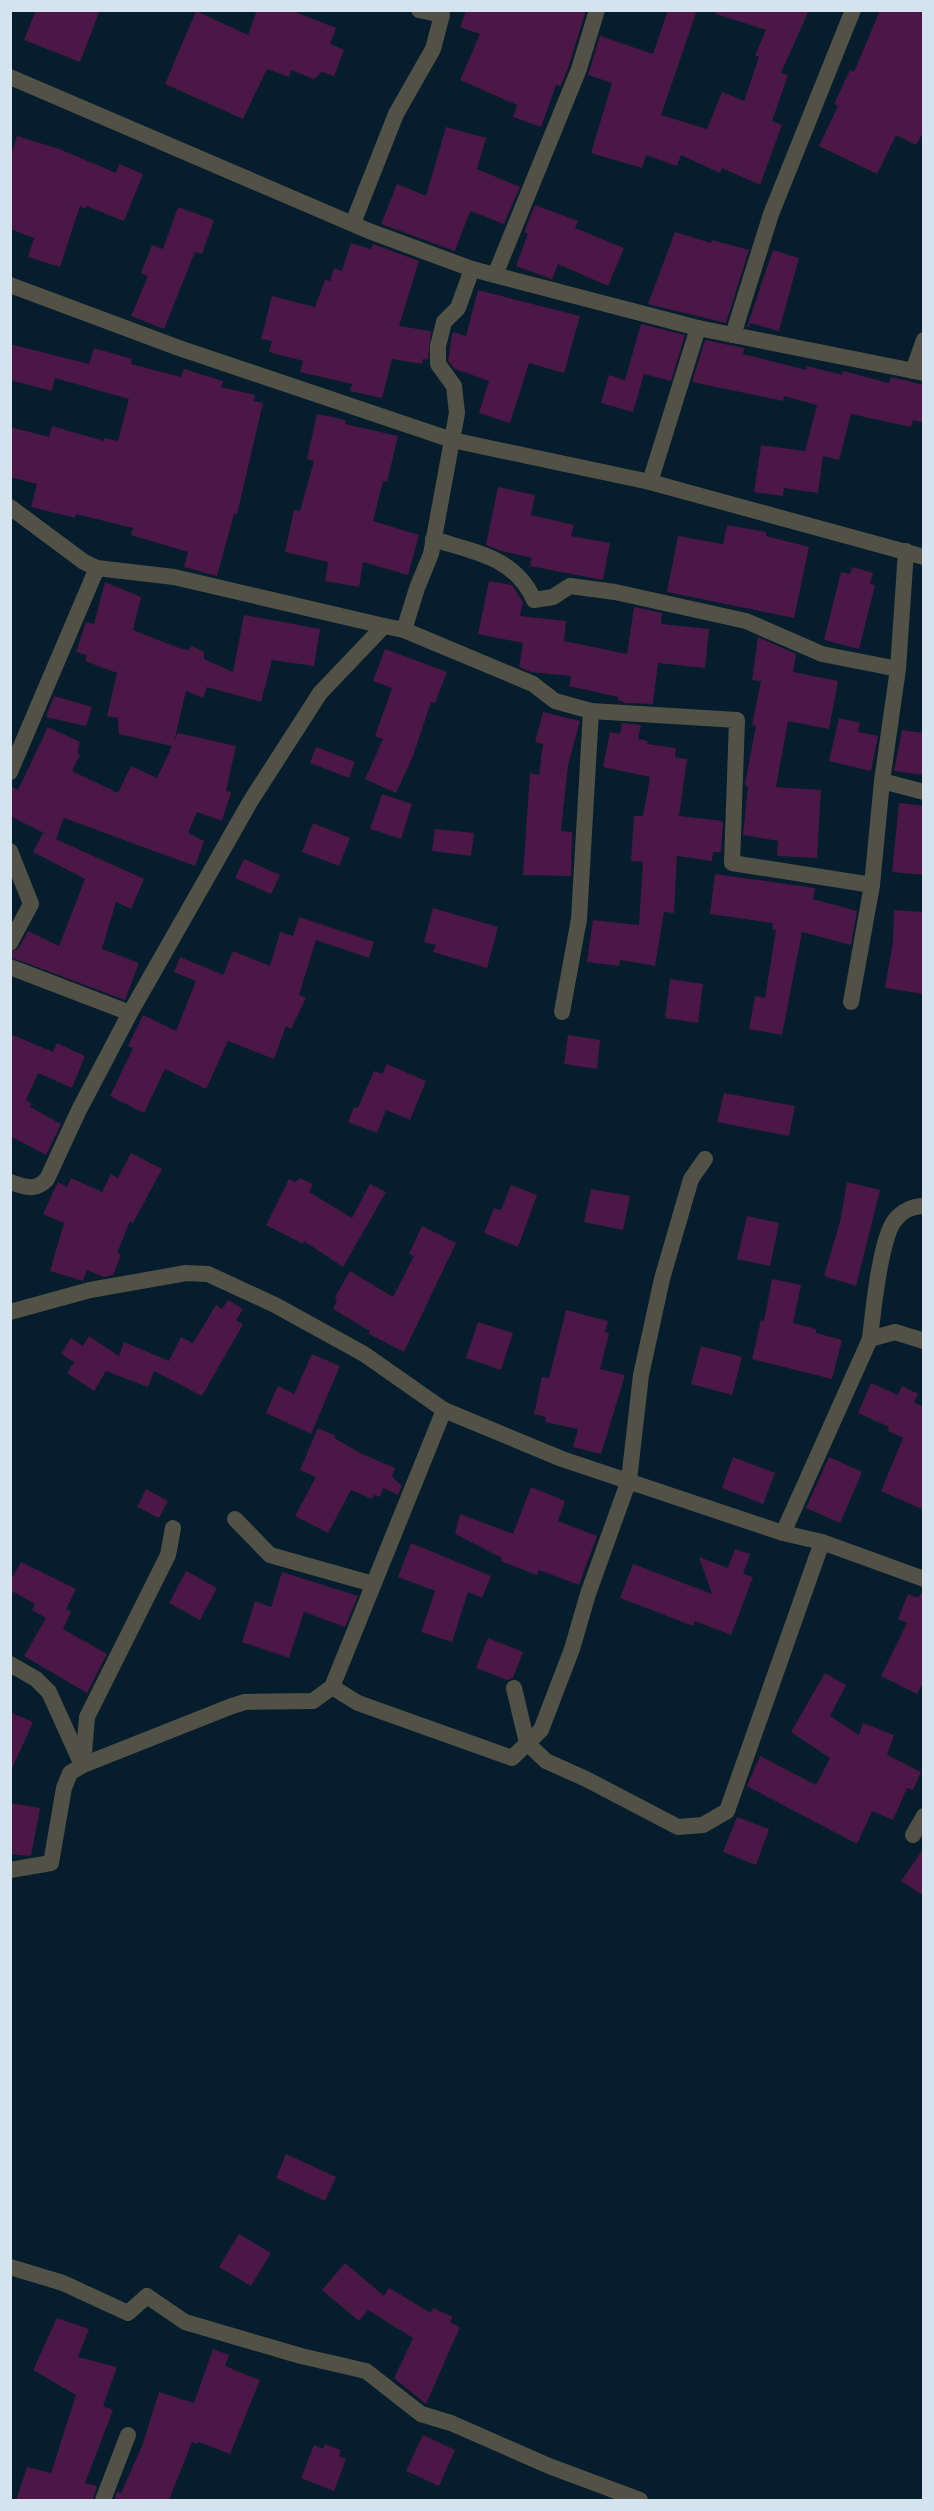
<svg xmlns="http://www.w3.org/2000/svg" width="934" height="2511" font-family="'IBM Plex Sans',sans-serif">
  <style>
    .building { fill: #4b1746 }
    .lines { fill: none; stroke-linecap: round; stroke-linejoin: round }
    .minor { stroke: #515145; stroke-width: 16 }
  </style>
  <rect width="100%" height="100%" fill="#061d2d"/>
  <!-- building -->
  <g class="building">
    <polygon points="36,10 100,10 80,62 24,40"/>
    <polygon points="257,10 290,10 336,28 330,44 344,50 334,76 322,72 314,79 291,70 289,77 267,69 243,119 165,84 196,11 248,35"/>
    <polygon points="466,10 586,10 569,65 561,86 556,85 541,127 513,117 517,105 460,80 480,34 460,27"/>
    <polygon points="668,10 697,10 661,115 707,129 722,92 744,101 759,57 755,55 766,30 716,14 716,10 809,10 781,73 788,75 772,121 782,125 760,185 722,168 720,173 681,155 677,166 646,155 642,168 591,153 612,83 588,75 600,36 653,54"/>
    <polygon points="880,10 924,10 924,131 916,145 896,135 877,174 819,146 838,106 834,104 850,70 854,72"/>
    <polygon points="446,127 486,138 477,169 520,187 504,224 470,211 455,251 381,224 397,184 426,196"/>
    <polygon points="17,136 59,149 116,173 119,164 143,174 124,221 86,206 85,209 80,206 60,267 28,257 34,238 10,229 10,159"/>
    <polygon points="535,205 578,221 575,228 624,248 608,286 558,264 552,279 516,266 528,234 524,232"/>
    <polygon points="178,207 214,220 202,254 195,252 164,329 131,316 148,276 141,273 152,245 163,249"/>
    <polygon points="675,232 711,243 712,240 749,250 726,323 648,304"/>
    <polygon points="351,243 371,249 373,244 419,261 399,326 431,331 428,360 423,359 422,364 392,359 382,398 350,391 352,384 300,372 303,361 269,352 272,341 261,339 272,296 315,307 325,280 330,281 334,268 342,271"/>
    <polygon points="773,250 799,258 779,331 750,323 749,327 747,327"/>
    <polygon points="478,290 580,316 564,373 529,363 510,423 479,413 489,381 455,369 448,361 452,335 453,332 466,336"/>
    <polygon points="641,324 685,335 671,381 644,374 633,412 601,403 609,375 625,380"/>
    <polygon points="705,340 744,348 743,354 806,370 807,366 842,375 843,371 889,383 891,377 924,385 924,423 913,420 911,427 851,414 839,460 823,456 818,493 784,488 783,496 754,492 761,445 805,451 817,405 784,396 783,401 692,382"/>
    <polygon points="10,344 89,364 94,348 132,359 131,364 181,377 184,369 223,381 221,387 255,395 253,401 263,403 237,514 234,514 217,576 184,567 188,552 131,535 133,528 76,514 75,518 31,507 37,484 10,477 10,427 49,437 52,426 104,441 104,438 118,441 129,399 55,378 52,391 10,380"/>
    <polygon points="317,414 346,420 345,424 398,436 387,482 383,481 373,521 419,535 408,575 363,562 359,587 325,581 328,562 285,552 294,510 300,511 314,461 307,459"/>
    <polygon points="498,487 535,495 531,515 574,525 571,536 610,543 603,580 530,566 532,558 501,551 486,545"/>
    <polygon points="727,525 766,532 766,536 809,547 794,618 667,592 678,536 723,544"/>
    <polygon points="852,567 873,573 870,584 875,585 859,649 824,640 841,572 850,574"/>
    <polygon points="489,581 512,585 523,602 520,616 566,621 564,641 627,654 634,607 662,613 661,624 709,629 705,668 658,663 653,704 626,703 618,700 618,697 569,686 571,676 531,672 519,667 523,643 478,634"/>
    <polygon points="105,582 141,597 133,630 176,647 188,650 192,646 204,652 204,659 233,672 244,615 320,629 314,666 272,660 261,702 207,687 203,698 186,691 174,742 178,733 236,746 226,791 231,792 222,821 197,812 188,833 204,841 195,866 64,818 56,839 144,879 131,909 116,902 102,949 139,963 125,1000 10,957 10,953 19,948 28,931 59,946 85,879 33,852 43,833 54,838 10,816 10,786 18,790 48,727 80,742 77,753 80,755 72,771 118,793 131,766 157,778 172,746 119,734 118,718 107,716 117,673 85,661 87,655 76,652 86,622 94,624"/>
    <polygon points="758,637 796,654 793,672 838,681 829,729 788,721 776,787 821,790 817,858 777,856 778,841 743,835 748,787 745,784 756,726 752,725 761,681 752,680"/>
    <polygon points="385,649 447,672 435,703 431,702 413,756 396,793 365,779 383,739 375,736 392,688 373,681"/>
    <polygon points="54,696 92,707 86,726 46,717"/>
    <polygon points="543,712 580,721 568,765 561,831 572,832 571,876 523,875 530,773 539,775 543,744 535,742"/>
    <polygon points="839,718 860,723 858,732 878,736 871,771 829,761"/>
    <polygon points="622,723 641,725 638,739 648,741 647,744 676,748 675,757 687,759 679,816 723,821 721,852 713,852 712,861 677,856 674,913 664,912 655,966 620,960 619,966 587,962 593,920 639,925 643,862 631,861 634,816 643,816 650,777 603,767 610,732 620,734"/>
    <polygon points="902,730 924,733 924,775 894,771"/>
    <polygon points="316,747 355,762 349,778 310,763"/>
    <polygon points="382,794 412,804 401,839 370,829"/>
    <polygon points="899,803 924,806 924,875 892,872"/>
    <polygon points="313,823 350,838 339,866 302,852"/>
    <polygon points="435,829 474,833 471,856 432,851"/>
    <polygon points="244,859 280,875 271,894 235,878"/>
    <polygon points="715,874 815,888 813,899 857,911 851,945 802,932 782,1035 749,1029 755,996 765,998 776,930 772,929 773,923 710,914"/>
    <polygon points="433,908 498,927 487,968 433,952 436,945 424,942"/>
    <polygon points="894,910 924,912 924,994 885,988 893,942"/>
    <polygon points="299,917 374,942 369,958 316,940 299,995 306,998 291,1029 286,1026 274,1059 228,1041 206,1089 165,1069 144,1113 110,1096 133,1048 128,1046 143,1015 176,1031 196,981 174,972 180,957 223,975 233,951 270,966 280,932 293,936"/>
    <polygon points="670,979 703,984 698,1023 665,1018"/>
    <polygon points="10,1034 53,1052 57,1043 85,1056 72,1088 38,1073 26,1100 32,1104 30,1107 61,1124 46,1155 10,1136"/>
    <polygon points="568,1035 600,1040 597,1069 564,1064"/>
    <polygon points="387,1064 426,1081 410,1120 386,1110 377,1133 348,1122 354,1107 358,1108 374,1071 382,1074"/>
    <polygon points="724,1093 795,1106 789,1136 717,1122"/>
    <polygon points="131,1153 162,1169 133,1223 130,1221 117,1253 121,1255 113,1275 104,1277 87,1270 83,1281 50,1271 64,1223 43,1214 58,1182 67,1187 71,1178 102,1192 111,1174 118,1178"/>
    <polygon points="300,1178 313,1184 309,1192 352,1218 370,1184 386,1192 343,1267 304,1241 303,1244 266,1225 289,1179 295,1182"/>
    <polygon points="847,1182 880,1190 856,1286 824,1276 840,1222"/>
    <polygon points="511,1185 537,1195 518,1247 484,1233 494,1208 501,1210"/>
    <polygon points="591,1189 630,1196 623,1230 584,1222"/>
    <polygon points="747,1216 779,1223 770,1266 737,1259"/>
    <polygon points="422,1226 456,1243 404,1352 369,1334 370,1331 333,1309 337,1301 335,1297 350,1271 393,1297 414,1256 409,1254"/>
    <polygon points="772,1279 801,1285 793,1323 816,1329 816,1333 842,1340 832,1379 752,1359 761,1320 764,1321"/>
    <polygon points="228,1300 243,1309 236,1320 243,1324 202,1396 154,1371 148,1387 106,1371 94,1391 67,1373 74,1362 61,1354 71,1338 83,1346 89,1336 119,1356 124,1342 169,1361 181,1337 193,1343 216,1305 222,1309"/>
    <polygon points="566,1310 608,1321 605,1332 609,1333 600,1369 625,1375 601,1454 573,1447 578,1429 545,1422 546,1417 534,1414 542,1377 549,1378"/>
    <polygon points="478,1322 513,1333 501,1370 466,1358"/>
    <polygon points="701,1346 742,1357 732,1395 691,1384"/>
    <polygon points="312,1354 340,1366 311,1434 266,1413 278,1386 294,1394"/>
    <polygon points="871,1383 898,1395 902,1386 918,1394 914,1402 924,1407 924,1510 881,1491 903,1438 888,1431 889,1427 858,1413"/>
    <polygon points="318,1428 336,1436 334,1438 362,1454 395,1468 392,1477 402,1486 398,1495 383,1488 380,1497 374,1495 372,1499 351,1490 328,1533 295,1516 316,1477 300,1470"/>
    <polygon points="733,1457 775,1473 763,1504 722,1488"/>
    <polygon points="829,1457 862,1472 840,1523 806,1508"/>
    <polygon points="531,1487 565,1501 558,1521 597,1536 579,1585 539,1570 537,1575 501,1561 502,1558 455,1534 460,1514 513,1534"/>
    <polygon points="146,1489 168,1501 159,1518 137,1507"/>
    <polygon points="411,1543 491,1576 482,1598 468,1592 452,1642 421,1632 435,1591 398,1577"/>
    <polygon points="735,1549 750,1554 743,1574 753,1577 731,1635 695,1621 693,1626 620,1598 633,1564 712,1594 699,1557 728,1568"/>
    <polygon points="21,1562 76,1589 66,1609 71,1612 63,1629 107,1654 87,1693 24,1656 46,1618 32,1610 35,1604 10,1590 10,1581"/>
    <polygon points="186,1571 217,1588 200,1620 169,1603"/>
    <polygon points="282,1572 358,1596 345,1627 304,1612 289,1658 242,1642 255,1601 271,1607"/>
    <polygon points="924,1589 924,1681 917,1694 881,1676 907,1623 898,1619 908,1594 918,1598"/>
    <polygon points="488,1638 523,1652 513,1678 507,1680 476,1668"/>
    <polygon points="825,1673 846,1685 830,1716 859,1735 863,1723 894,1735 887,1755 921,1772 913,1790 907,1788 893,1820 872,1811 857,1844 747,1786 760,1756 816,1785 830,1758 791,1732"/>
    <polygon points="10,1712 33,1722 10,1773"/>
    <polygon points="10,1803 40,1808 31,1856 10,1854"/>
    <polygon points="737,1817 769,1829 756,1865 723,1852"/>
    <polygon points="924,1848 924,1896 901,1881"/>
    <polygon points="286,2154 336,2177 325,2201 276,2178"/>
    <polygon points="239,2234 271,2253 251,2286 219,2267"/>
    <polygon points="345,2263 384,2296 389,2288 431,2313 433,2308 453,2317 450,2322 460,2327 426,2404 394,2378 413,2338 368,2310 359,2321 322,2290"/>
    <polygon points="57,2318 89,2329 78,2357 117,2367 103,2406 113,2410 85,2483 97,2486 93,2500 16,2500 27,2467 51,2473 76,2395 33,2370"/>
    <polygon points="213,2349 229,2355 225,2366 260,2380 230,2454 199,2442 198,2444 192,2442 169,2500 114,2500 117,2492 121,2493 142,2446 159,2392 194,2403"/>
    <polygon points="423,2435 455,2450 439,2486 406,2471"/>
    <polygon points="325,2444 341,2450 339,2456 346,2459 334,2491 301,2478 314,2445 323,2449"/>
  </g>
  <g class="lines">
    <!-- minor -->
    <g class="minor">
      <polyline points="10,77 369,231 472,269 698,328 924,373"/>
      <polyline points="353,223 396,114 433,49 442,15 419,10"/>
      <polyline points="495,275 579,69 597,10"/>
      <polyline points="10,285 179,348 452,440 650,482 924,557"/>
      <polyline points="733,335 771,214 853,10"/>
      <polyline points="913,371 924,340"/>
      <polyline points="650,482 698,328"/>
      <polyline points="10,507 84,562 97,568 174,577 384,626"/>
      <path d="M433,539C474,552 515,557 534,600L553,597L570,586L615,592L746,621L822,654L898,669"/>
      <polyline points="404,630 533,684 555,701 591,711 737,720 732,863 872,885"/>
      <polyline points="10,772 97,568"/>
      <polyline points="882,781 924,792"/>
      <polyline points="10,851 31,904 10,943"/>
      <polyline points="10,967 130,1013"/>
      <polyline points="851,1002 872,885 882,781 898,669 906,551"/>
      <polyline points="562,1012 579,919 591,711"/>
      <path d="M10,1182C26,1187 35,1192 47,1179L79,1110L130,1013L250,802L320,693L384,626L404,630L417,588L431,554L457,413L454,386L438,364V346L444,322L458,308L472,269"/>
      <polyline points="10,1312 90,1290 186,1273 208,1274 275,1305 364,1354 444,1410 562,1459 783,1533 822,1542 924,1579"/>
      <path d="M870,1339C873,1312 880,1239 895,1220C902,1211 913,1206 924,1206"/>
      <polyline points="235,1519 270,1555 373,1584"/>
      <polyline points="783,1533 870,1339 895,1332 924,1341"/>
      <polyline points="10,1664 36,1679 49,1692 82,1765"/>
      <polyline points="332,1687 358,1703 512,1758 541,1730 572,1649 588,1594 629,1480 641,1375 662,1279 691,1179 705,1159"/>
      <polyline points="514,1688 527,1743 546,1761 586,1779 678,1827 703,1825 727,1811 822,1542"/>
      <polyline points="83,1765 87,1717 168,1555 173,1528"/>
      <polyline points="913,1835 924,1816"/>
      <polyline points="10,1870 51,1863 64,1788 70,1773 83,1765 232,1706 245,1702 313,1701 332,1687 444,1410"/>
      <polyline points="10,2267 63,2283 128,2313 147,2296 185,2322 301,2356 366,2371 421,2414 451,2423 549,2466 640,2500"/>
      <polyline points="103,2500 128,2435"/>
    </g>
  </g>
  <!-- border -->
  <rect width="934" height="2511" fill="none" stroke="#d5e3ee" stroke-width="24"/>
</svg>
